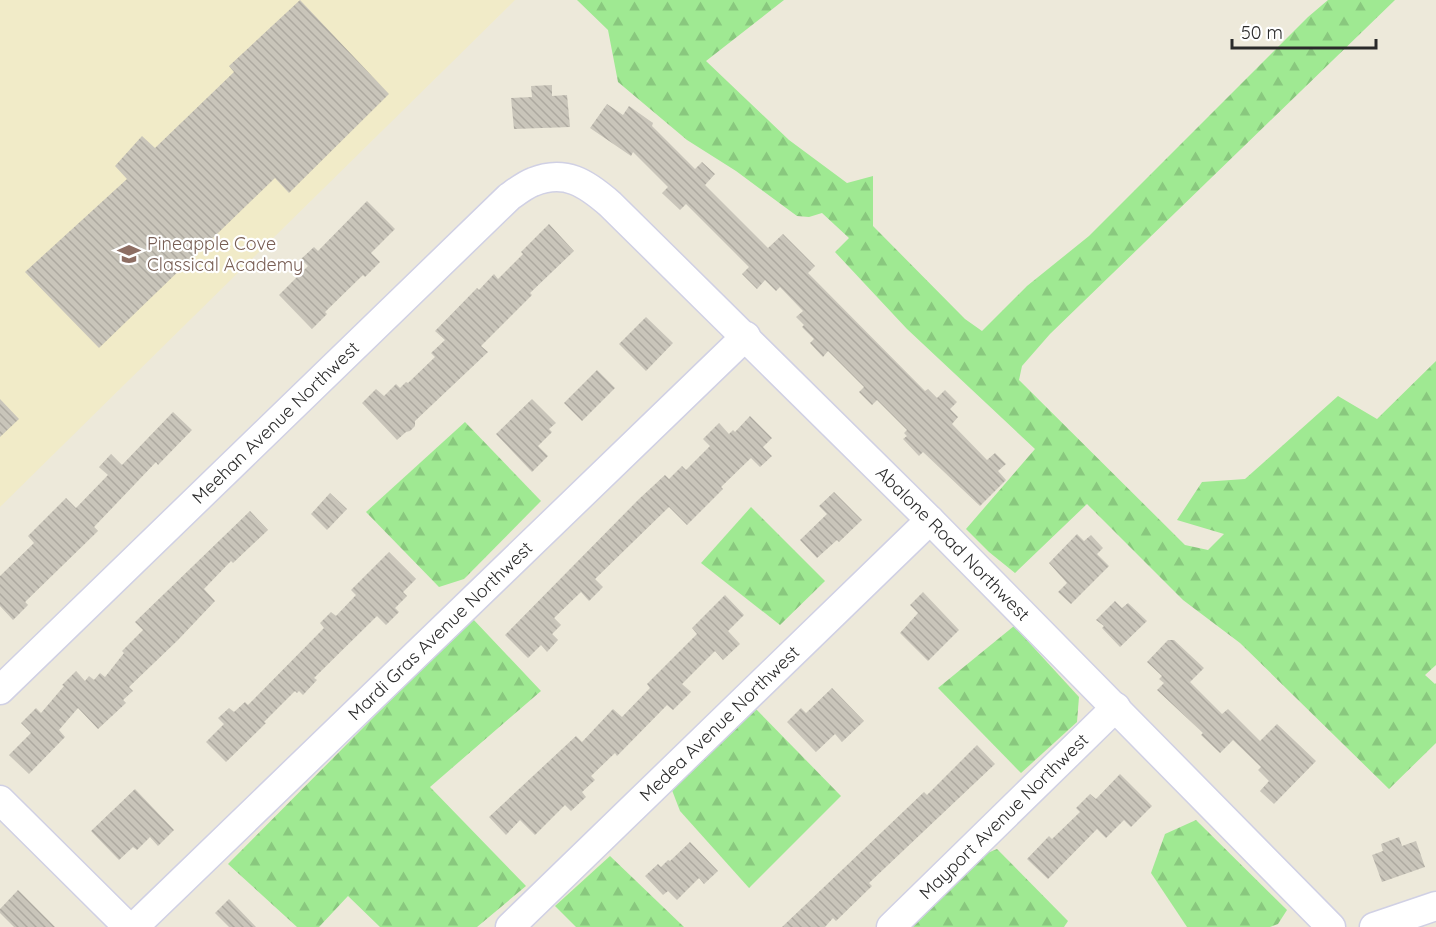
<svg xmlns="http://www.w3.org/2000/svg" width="1436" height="927" font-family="Quicksand,sans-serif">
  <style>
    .education { fill: #f1ebc8 }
    .forest { fill: url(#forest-firs) }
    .building { fill: url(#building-back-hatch) }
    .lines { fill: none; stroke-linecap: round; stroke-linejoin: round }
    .minor-casing { stroke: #d0d0e4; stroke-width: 31 }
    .minor { stroke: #fff; stroke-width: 28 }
    .labels { text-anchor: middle; stroke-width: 4.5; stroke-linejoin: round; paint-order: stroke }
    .education-label { font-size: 18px; fill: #785e54; stroke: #fff; text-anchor: start }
    .street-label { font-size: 18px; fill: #2a2a2a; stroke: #fff }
  </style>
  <defs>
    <pattern id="forest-firs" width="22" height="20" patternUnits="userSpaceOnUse" patternTransform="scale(1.5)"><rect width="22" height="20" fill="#9fe992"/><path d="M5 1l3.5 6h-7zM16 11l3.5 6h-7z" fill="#89c87e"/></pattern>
    <pattern id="building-back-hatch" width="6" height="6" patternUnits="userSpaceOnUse" patternTransform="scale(1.5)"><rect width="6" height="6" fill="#c9c5ba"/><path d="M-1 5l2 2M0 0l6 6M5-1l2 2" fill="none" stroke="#ada9a0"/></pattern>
  </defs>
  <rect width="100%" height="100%" fill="#ede9da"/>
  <!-- education -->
  <polygon class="education" points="0,0 515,0 0,507"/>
  <!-- forest -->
  <g class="forest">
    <polygon points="577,0 784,0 706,61 789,140 847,183 873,176 873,226 965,319 982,331 1027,286 1089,236 1308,17 1328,0 1395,0 1050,334 1022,366 1019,380 1185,545 1208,550 1224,534 1177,520 1202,482 1245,479 1338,396 1377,419 1436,361 1436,665 1425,675 1435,684 1436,683 1436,743 1389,789 1240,643 1183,600 1087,504 1015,573 989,552 966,529 1035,449 907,329 835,252 849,238 822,213 809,217 797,216 736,171 687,140 618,82 608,30"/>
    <polygon points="465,422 541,501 464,579 439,587 366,512"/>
    <polygon points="751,507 825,581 780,625 701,563"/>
    <polygon points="472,618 541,691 430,787 526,886 477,927 380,927 348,896 319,927 297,927 228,864"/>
    <polygon points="1014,626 1079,697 1077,722 1021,773 938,688"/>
    <polygon points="755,708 841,796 749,888 680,811 670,785"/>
    <polygon points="1196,820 1287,910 1278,924 1270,927 1187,927 1151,873 1165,834"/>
    <polygon points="997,849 1068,921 1064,927 908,927 978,857"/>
    <polygon points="610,856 684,927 576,927 555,906"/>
  </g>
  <!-- building -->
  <g class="building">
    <polygon points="300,0 389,94 289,193 275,178 99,348 25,272 127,179 115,166 142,136 155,148 234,72 229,66"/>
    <polygon points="552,85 552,96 567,95 570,127 514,129 511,98 532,97 531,86"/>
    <polygon points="607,104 623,115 629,106 653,123 652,126 695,169 702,162 715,174 705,185 768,248 783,234 815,266 808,273 925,391 928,389 937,398 945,390 957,402 950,409 958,417 952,424 987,460 995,453 1006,464 998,471 1006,480 980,506 923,452 919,456 903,439 907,436 904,433 907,430 877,400 872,405 859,392 864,387 828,351 823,357 810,343 814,339 802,327 804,325 796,317 803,311 780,287 776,291 765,280 757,289 742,274 749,267 686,204 680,210 662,193 668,187 633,152 631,156 590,128"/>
    <polygon points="367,201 395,229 371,253 380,262 365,277 363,275 325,312 327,314 312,329 279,295 308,266 301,259 314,247 318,251"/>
    <polygon points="549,224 574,251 530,293 532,295 481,346 488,352 415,421 415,426 410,431 406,432 397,440 362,403 376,389 384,396 396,384 400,388 406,382 408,383 435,357 431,353 445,340 435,331 477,288 479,290 494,274 498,279 523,254 521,252"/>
    <polygon points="646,317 673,343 646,371 619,344"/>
    <polygon points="597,370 615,388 582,421 564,403"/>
    <polygon points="0,399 19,419 0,437"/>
    <polygon points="532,399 556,423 549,429 552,432 538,446 548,456 532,472 496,434"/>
    <polygon points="173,412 192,430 158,465 156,462 94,527 98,531 25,602 28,605 13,620 0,606 0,576 34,543 28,536 66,498 76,508 108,475 99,467 111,454 122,465"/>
    <polygon points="750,416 772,438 763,447 772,456 760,467 751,458 721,487 723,489 687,525 669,507 595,579 603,587 589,601 581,592 554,618 561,625 552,634 558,640 547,652 541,645 528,658 505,635 639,499 665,475 669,479 682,466 686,470 710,446 703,439 719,423 729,434 733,430 735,432"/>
    <polygon points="834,492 862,520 839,542 837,540 817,558 800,540 827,514 819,506"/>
    <polygon points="330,493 347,509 327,530 311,514"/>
    <polygon points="250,511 268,530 233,563 231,561 204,589 215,601 178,640 129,687 133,691 123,700 126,703 98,729 78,708 59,730 65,737 29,774 9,755 31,733 21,723 36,708 41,713 64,686 62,685 76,671 85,681 89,676 94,680 100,673 105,677 124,653 122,651 143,630 135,622"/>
    <polygon points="1077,534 1084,541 1091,535 1103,548 1097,554 1109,566 1071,604 1058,592 1067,583 1049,563"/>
    <polygon points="389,552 416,579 403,592 407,596 395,608 399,612 386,625 377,616 314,678 317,680 303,695 299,691 297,693 295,691 264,722 266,723 226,762 206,742 224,724 218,718 229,708 234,712 245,702 248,705 324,628 320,623 331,612 336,616 356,595 351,590"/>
    <polygon points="923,592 959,630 928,661 900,633 918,613 910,605"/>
    <polygon points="725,595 744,615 728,631 740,644 723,660 715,651 682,684 691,692 673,710 667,705 617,756 615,753 591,776 595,780 582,792 586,797 571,811 565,805 535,835 520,820 506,835 489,817 576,736 582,742 613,709 622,717 650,688 647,684 697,634 692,628"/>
    <polygon points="1115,601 1122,608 1128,603 1147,621 1120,647 1102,628 1104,626 1096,620"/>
    <polygon points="1168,640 1174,640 1204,668 1190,682 1222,714 1228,709 1260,741 1277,724 1316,761 1274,804 1260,791 1269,781 1258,770 1261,767 1233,740 1220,753 1201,735 1203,733 1157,690 1164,683 1159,679 1162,676 1147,662"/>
    <polygon points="832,688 864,721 842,742 835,734 816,752 787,722 801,708 806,713"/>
    <polygon points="977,745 995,764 869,883 872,886 836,921 833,918 825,927 782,927 924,792 927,795"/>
    <polygon points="1120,774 1152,806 1131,827 1124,820 1106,838 1097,829 1048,879 1027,859 1049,836 1052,839 1080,812 1076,808 1090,794 1096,799"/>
    <polygon points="135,789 174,830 158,846 150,837 137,850 133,847 119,860 91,831"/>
    <polygon points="1399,837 1402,846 1416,841 1425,867 1382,882 1372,855 1383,851 1381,844"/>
    <polygon points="690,842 718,871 704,884 699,878 677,900 668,891 663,895 645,876 658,864 661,867 668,860 670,861"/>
    <polygon points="18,890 55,927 14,927 0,913 0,909"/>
    <polygon points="229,899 256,927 229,927 215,913"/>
  </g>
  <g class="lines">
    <!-- minor casing -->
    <g class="minor-casing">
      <g id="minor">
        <path id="s1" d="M0,690L509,197C516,192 525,185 533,182C565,169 586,183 610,204L930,520L1331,927"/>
        <polyline points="0,800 128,927"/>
        <path id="s2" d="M134,927L746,336"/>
        <path id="s3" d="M510,927L930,520"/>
        <path id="s4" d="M891,927L1116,707"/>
        <polyline points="1374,927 1436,906"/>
      </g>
    </g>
    <!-- minor -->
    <use href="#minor" class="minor"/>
  </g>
  <!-- icons -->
  <defs>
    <g id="school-bare" transform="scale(1.8)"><path d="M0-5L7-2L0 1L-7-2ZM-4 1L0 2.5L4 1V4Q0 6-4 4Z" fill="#8d6e63" stroke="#fff" stroke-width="2.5" paint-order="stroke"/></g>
  </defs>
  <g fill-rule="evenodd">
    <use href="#school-bare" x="129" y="254"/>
  </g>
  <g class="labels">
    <!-- education labels -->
    <g class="education-label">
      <text x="147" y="250">Pineapple Cove<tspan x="147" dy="21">Classical Academy</tspan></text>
    </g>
    <!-- street labels -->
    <g class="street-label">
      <text dy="6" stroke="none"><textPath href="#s1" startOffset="384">Meehan Avenue Northwest</textPath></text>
      <text dy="6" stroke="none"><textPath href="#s1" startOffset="1305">Abalone Road Northwest</textPath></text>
      <text dy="6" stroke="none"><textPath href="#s2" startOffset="426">Mardi Gras Avenue Northwest</textPath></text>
      <text dy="6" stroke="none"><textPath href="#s3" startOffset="292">Medea Avenue Northwest</textPath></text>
      <text dy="6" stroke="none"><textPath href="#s4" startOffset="158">Mayport Avenue Northwest</textPath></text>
    </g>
  </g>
  <!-- scale -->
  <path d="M1232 39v9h144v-9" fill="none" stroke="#2a2a2a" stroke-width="3"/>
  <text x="1241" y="39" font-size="18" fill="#2a2a2a" stroke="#ffffff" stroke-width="4.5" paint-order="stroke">50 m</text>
</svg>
